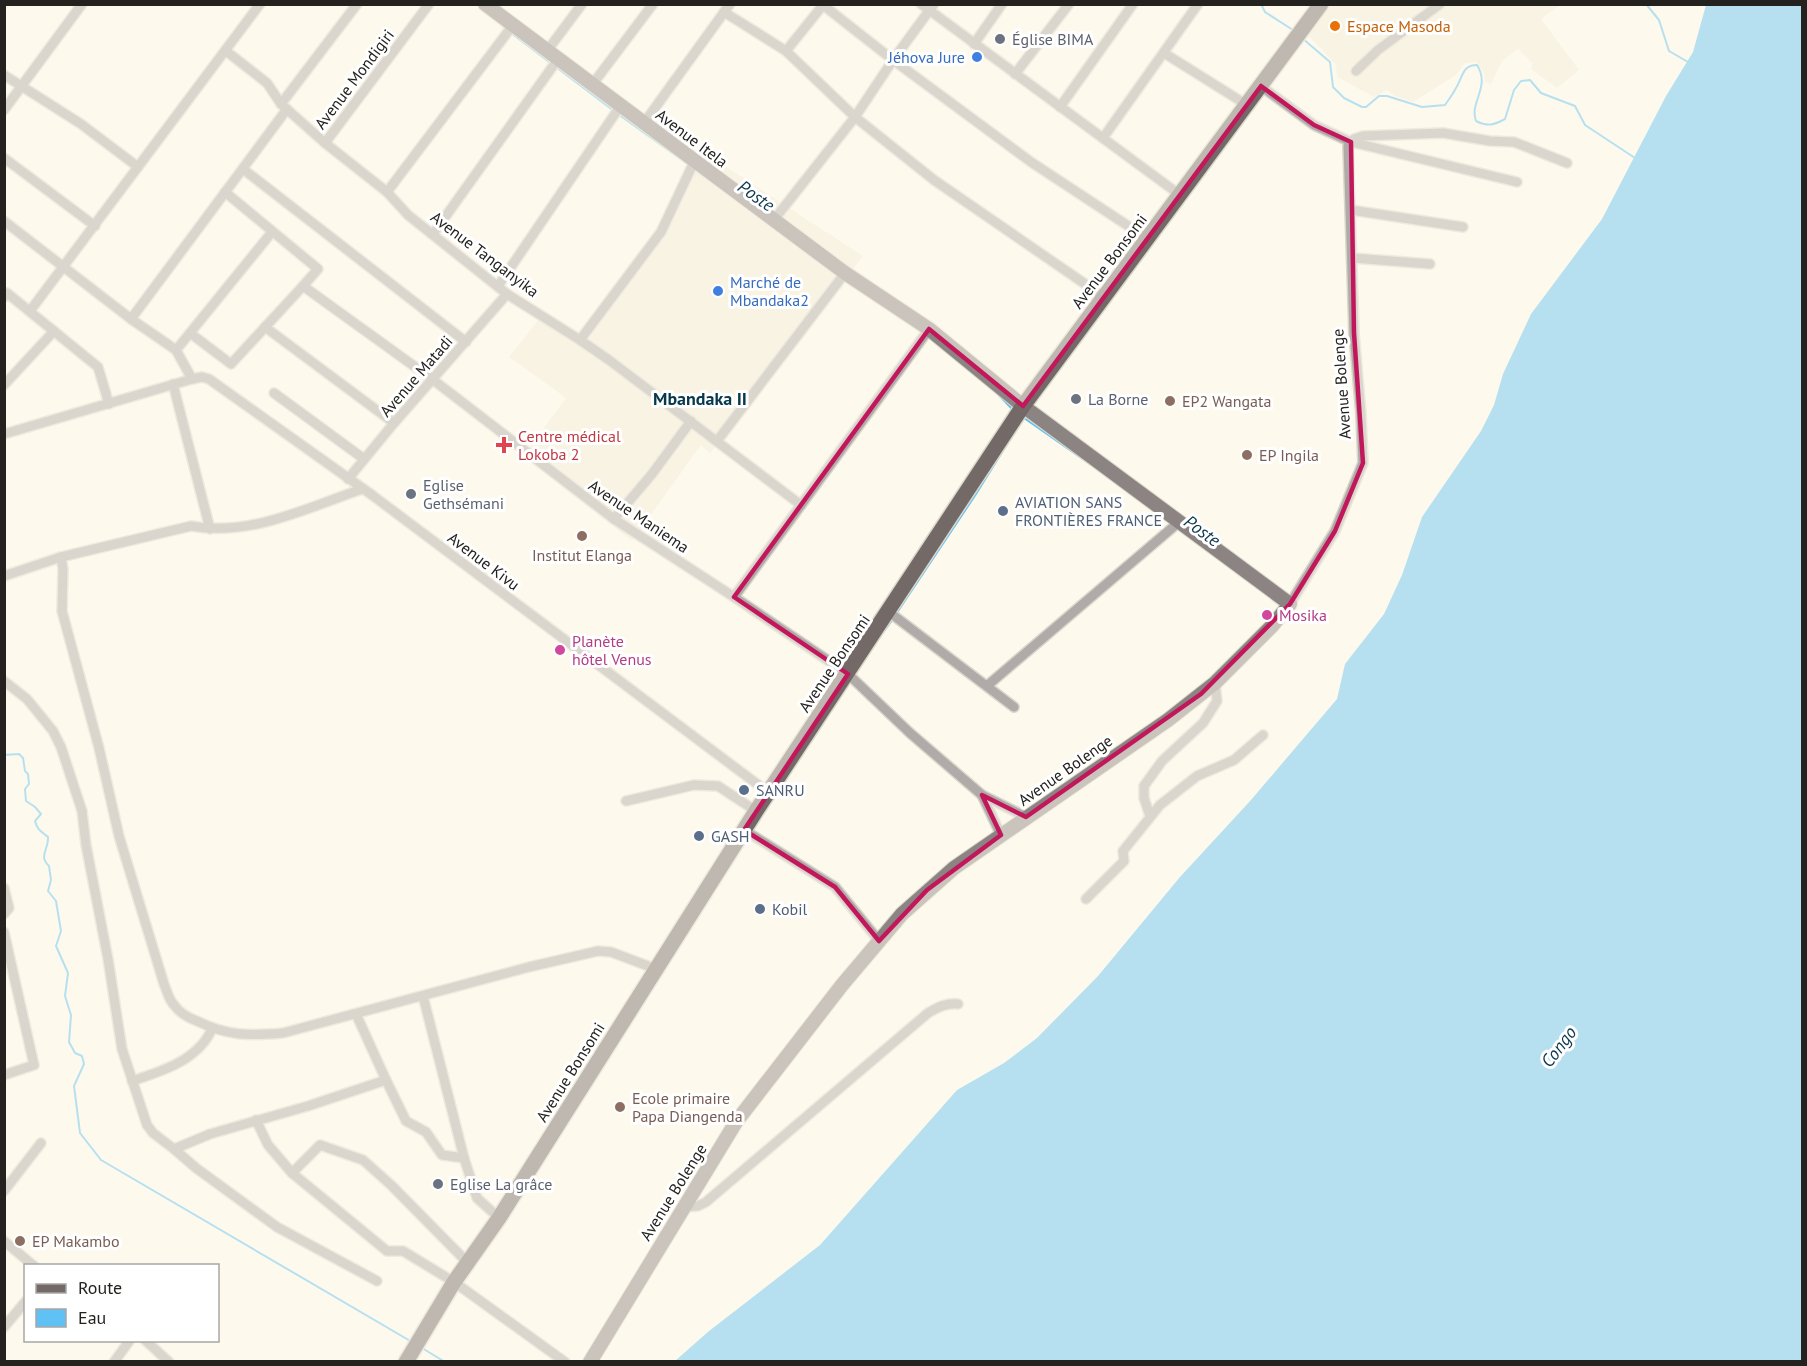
<svg xmlns="http://www.w3.org/2000/svg" width="1807" height="1366" font-family="'PT Sans',sans-serif">
  <style>
    .built { fill: #f4ecda }
    .water { fill: #60c2f4 }
    .lines { fill: none; stroke-linecap: round; stroke-linejoin: round }
    .stream { stroke: #60c2f4; stroke-width: 2 }
    .street-casing { stroke: #dad7cc; stroke-width: 12 }
    .secondary-casing { stroke: #dad7cc; stroke-width: 16 }
    .primary-casing { stroke: #dad7cc; stroke-width: 18 }
    .street { stroke: #b0aaa9; stroke-width: 9 }
    .secondary { stroke: #8c8482; stroke-width: 14 }
    .primary { stroke: #736967; stroke-width: 15 }
    .marked { fill: none; stroke: #c2185b; stroke-width: 4.5; stroke-linejoin: round }
    .food-dot { fill: #e8710a; stroke: #fff; stroke-width: 2 }
    .worship-dot { fill: #6b7280; stroke: #fff; stroke-width: 2 }
    .shop-dot { fill: #3f7fe0; stroke: #fff; stroke-width: 2 }
    .education-dot { fill: #8d6e63; stroke: #fff; stroke-width: 2 }
    .health-dot { fill: #e0444e; stroke: #fff; stroke-width: 2 }
    .service-dot { fill: #5c6f8a; stroke: #fff; stroke-width: 2 }
    .hotel-dot { fill: #d1479c; stroke: #fff; stroke-width: 2 }
    .labels { text-anchor: middle; stroke-width: 6; stroke-linejoin: round; paint-order: stroke }
    .food-label { font-size: 16px; fill: #c56008; stroke: #fff; text-anchor: start }
    .worship-label { font-size: 16px; fill: #5b616d; stroke: #fff; text-anchor: start }
    .shop-label { font-size: 16px; fill: #366cbe; stroke: #fff; text-anchor: end }
    .street-label { font-size: 16px; fill: #23221e; stroke: #fff }
    .education-label { font-size: 16px; fill: #785e54; stroke: #fff; text-anchor: start }
    .health-label { font-size: 16px; fill: #be3a42; stroke: #fff; text-anchor: start }
    .service-label { font-size: 16px; fill: #4e5e75; stroke: #fff; text-anchor: start }
    .hotel-label { font-size: 16px; fill: #b23c85; stroke: #fff; text-anchor: start }
    .water-label { font-size: 18px; font-style: italic; fill: #0d384d; stroke: #fff }
    .neighbourhood-label { font-size: 18px; font-weight: bold; fill: #08384c; stroke: #fff }
  </style>
  <rect width="100%" height="100%" fill="#fdf9ed"/>
  <!-- built -->
  <g class="built">
    <polygon points="1329,5 1560,5 1541,19 1579,70 1557,88 1531,69 1532,63 1518,49 1502,61 1491,84 1485,82 1484,73 1476,62 1465,63 1456,75 1413,102 1395,96 1387,90 1374,97 1337,77 1336,65 1307,34"/>
    <polygon points="702,151 863,256 710,453 701,445 632,541 523,456 566,398 509,357 543,314 582,335 660,231"/>
  </g>
  <!-- water -->
  <polygon class="water" points="1706,5 1802,5 1802,1361 675,1361 709,1331 820,1245 957,1090 1004,1063 1037,1038 1098,976 1180,877 1251,800 1337,699 1345,664 1384,614 1402,575 1422,517 1481,431 1494,405 1503,374 1531,314 1602,219 1666,96 1693,52"/>
  <g class="lines">
    <!-- stream -->
    <g class="stream">
      <polyline points="1261,4 1265,12 1293,30"/>
      <polyline points="1646,4 1659,20 1669,51 1688,62"/>
      <polyline points="497,21 506,29"/>
      <polyline points="511,33 552,64"/>
      <path d="M1302,38L1330,62L1333,87L1344,98L1362,107H1366L1379,96H1387L1422,107L1445,105C1449,99 1453,94 1456,88C1463,77 1462,65 1477,65C1491,87 1469,102 1476,121C1488,127 1494,125 1505,119L1514,90L1521,81L1530,80L1541,93L1575,106L1585,125L1635,158"/>
      <polyline points="563,54 594,77"/>
      <polyline points="556,67 614,111"/>
      <polyline points="618,114 689,165"/>
      <polyline points="694,169 716,185"/>
      <polyline points="841,262 869,281"/>
      <polyline points="1065,362 1204,174"/>
      <polyline points="995,391 1014,411"/>
      <polyline points="1024,418 1090,464"/>
      <polyline points="896,614 976,494 1017,428"/>
      <polyline points="875,643 893,619"/>
      <path d="M4,755L19,754L23,758L25,771L28,774L29,784L25,789L26,801L35,807L41,814L35,821C37,830 42,832 48,837C49,849 38,856 49,866L51,880L48,891L56,901L61,931L56,946L68,973L65,996L71,1015L69,1042L75,1053L82,1056L84,1064L74,1086L80,1133L101,1160L412,1342"/>
      <polyline points="422,1348 445,1362"/>
    </g>
    <!-- street casing -->
    <g class="street-casing">
      <g id="street">
        <polyline points="921,4 1180,195"/>
        <polyline points="724,12 786,51 855,117 934,180 1104,297"/>
        <polyline points="974,44 1002,4"/>
        <polyline points="226,51 267,83 281,104 325,143 387,192 408,215 507,294 580,340 609,360 801,505"/>
        <polyline points="547,51 582,4"/>
        <polyline points="786,51 823,5 893,60 1031,162 1148,239"/>
        <polyline points="1164,53 1247,105"/>
        <polyline points="1356,71 1378,50 1440,4"/>
        <polyline points="1015,74 1069,4"/>
        <polyline points="4,75 81,124 138,167"/>
        <polyline points="592,85 653,4"/>
        <polyline points="1261,86 1314,125 1351,142 1517,182"/>
        <polyline points="281,104 357,4"/>
        <polyline points="1060,107 1133,4"/>
        <polyline points="4,110 82,4"/>
        <polyline points="644,123 730,4"/>
        <polyline points="1103,138 1198,4"/>
        <polyline points="325,143 429,4"/>
        <polyline points="4,158 95,226"/>
        <polyline points="243,169 466,342"/>
        <polyline points="225,192 318,269 303,286"/>
        <polyline points="387,192 513,25"/>
        <polyline points="1351,210 1463,227"/>
        <polyline points="4,221 131,319 176,350 192,379"/>
        <polyline points="773,221 855,117 893,60 934,4"/>
        <polyline points="433,234 558,59"/>
        <polyline points="1353,258 1430,264"/>
        <polyline points="498,286 621,105"/>
        <polyline points="4,297 7,293 98,367 109,404"/>
        <polyline points="30,311 260,4"/>
        <polyline points="131,319 287,109"/>
        <polyline points="265,327 394,423"/>
        <polyline points="190,333 272,232"/>
        <polyline points="580,340 661,232 695,160"/>
        <polyline points="176,350 190,333 231,364 303,286 432,379 614,519 734,597 848,674 910,733 982,795 1026,817"/>
        <polyline points="173,384 210,529"/>
        <polyline points="4,385 54,331"/>
        <polyline points="274,393 364,459"/>
        <polyline points="4,434 192,379 202,377 209,379 372,495 769,793"/>
        <polyline points="717,441 845,273"/>
        <polyline points="348,479 394,423 507,294"/>
        <polyline points="614,519 652,474 691,421"/>
        <path d="M61,557L63,569L62,611L99,748L119,836L164,984C167,991 169,1000 174,1005C179,1012 189,1018 197,1021C227,1036 249,1036 283,1033L529,967L598,951L611,952L656,969"/>
        <path d="M4,576L61,557L191,526C249,537 307,508 362,489"/>
        <polyline points="734,597 929,329"/>
        <polyline points="1290,604 1335,531 1363,463 1361,414 1354,333 1348,146 1354,139 1363,136 1443,133 1490,141 1514,142 1567,163"/>
        <polyline points="889,612 1014,707"/>
        <polyline points="4,681 27,699 53,731 61,747 82,811 86,845 108,959 122,1049 147,1125 153,1133 174,1149 210,1134 308,1106 386,1080"/>
        <polyline points="988,685 1179,522"/>
        <polyline points="982,795 1001,835"/>
        <polyline points="626,801 694,785 718,786 756,811"/>
        <polyline points="1150,816 1144,798 1144,786 1162,761 1203,723 1217,701 1215,683"/>
        <polyline points="744,830 835,887 879,941"/>
        <polyline points="4,888 9,908 4,914"/>
        <polyline points="1086,899 1124,861 1123,851 1160,805 1197,776 1234,760 1263,735"/>
        <polyline points="4,932 34,1065 4,1075"/>
        <polyline points="423,996 464,1158 477,1198 499,1218"/>
        <polyline points="356,1014 386,1080 406,1121 426,1132 442,1155 464,1158"/>
        <path d="M132,1081C163,1071 198,1060 212,1029"/>
        <polyline points="256,1120 268,1145 292,1173 387,1251 403,1251 454,1282 565,1362"/>
        <polyline points="174,1149 196,1168 277,1227 377,1281"/>
        <polyline points="292,1173 320,1145 363,1160 391,1185 468,1263"/>
        <polyline points="4,1191 41,1143"/>
        <path d="M682,1207L698,1206L706,1202L928,1013C938,1007 946,1003 958,1004"/>
        <polyline points="4,1241 34,1266"/>
        <polyline points="4,1327 26,1301"/>
        <polyline points="145,1340 169,1362"/>
        <polyline points="114,1362 130,1340"/>
      </g>
    </g>
    <!-- secondary casing -->
    <g class="secondary-casing">
      <polyline id="secondary" points="485,4 845,273 929,329 1023,406 1290,604 1272,626 1215,683 1168,720 954,868 902,914 842,985 736,1122 590,1362"/>
    </g>
    <!-- primary casing -->
    <g class="primary-casing">
      <polyline id="primary" points="406,1362 454,1282 499,1218 756,811 1023,406 1321,4"/>
    </g>
    <!-- street -->
    <use href="#street" class="street"/>
    <!-- secondary -->
    <use href="#secondary" class="secondary"/>
    <!-- primary -->
    <use href="#primary" class="primary"/>
  </g>
  <!-- marked area -->
  <path d="M0 0H1807V1366H0ZM1261,86L1314,125L1351,142L1354,333L1363,463L1335,531L1290,604L1201,694L1026,817L982,795L1001,835L927,890L879,941L835,887L744,830L848,674L734,597L929,329L1023,406Z" fill="#fdf9ed" fill-opacity=".55" fill-rule="evenodd"/>
  <path class="marked" d="M1261,86L1314,125L1351,142L1354,333L1363,463L1335,531L1290,604L1201,694L1026,817L982,795L1001,835L927,890L879,941L835,887L744,830L848,674L734,597L929,329L1023,406Z"/>
  <!-- markers -->
  <circle class="food-dot" cx="1335" cy="26" r="6"/>
  <g class="worship-dot">
    <circle cx="1000" cy="39" r="6"/>
    <circle cx="1076" cy="399" r="6"/>
    <circle cx="411" cy="494" r="6"/>
    <circle cx="438" cy="1184" r="6"/>
  </g>
  <g class="shop-dot">
    <circle cx="977" cy="57" r="6"/>
    <circle cx="718" cy="291" r="6"/>
  </g>
  <g class="education-dot">
    <circle cx="1170" cy="401" r="6"/>
    <circle cx="1247" cy="455" r="6"/>
    <circle cx="582" cy="536" r="6"/>
    <circle cx="620" cy="1107" r="6"/>
    <circle cx="20" cy="1241" r="6"/>
  </g>
  <path class="health-dot" d="M501 436h6v6h6v6h-6v6h-6v-6h-6v-6h6z"/>
  <g class="service-dot">
    <circle cx="1003" cy="511" r="6"/>
    <circle cx="744" cy="790" r="6"/>
    <circle cx="699" cy="836" r="6"/>
    <circle cx="760" cy="909" r="6"/>
  </g>
  <g class="hotel-dot">
    <circle cx="1267" cy="615" r="6"/>
    <circle cx="560" cy="650" r="6"/>
  </g>
  <g class="labels">
    <!-- food labels -->
    <g class="food-label">
      <text x="1347" y="32">Espace Masoda</text>
    </g>
    <!-- worship labels -->
    <g class="worship-label">
      <text x="1012" y="45">Église BIMA</text>
      <text x="1088" y="405">La Borne</text>
      <text x="423" y="491">Eglise<tspan x="423" dy="18">Gethsémani</tspan></text>
      <text x="450" y="1190">Eglise La grâce</text>
    </g>
    <!-- shop labels -->
    <g class="shop-label">
      <text x="965" y="63">Jéhova Jure</text>
      <text x="730" y="288" text-anchor="start">Marché de<tspan x="730" dy="18">Mbandaka2</tspan></text>
    </g>
    <!-- street labels -->
    <g class="street-label">
      <text transform="translate(354 79) rotate(-53)" y="6">Avenue Mondigiri</text>
      <text transform="translate(692 138) rotate(37)" y="6">Avenue Itela</text>
      <text transform="translate(485 254) rotate(37)" y="6">Avenue Tanganyika</text>
      <text transform="translate(1109 261) rotate(-53)" y="6">Avenue Bonsomi</text>
      <text transform="translate(416 376) rotate(-49)" y="6">Avenue Matadi</text>
      <text transform="translate(1341 384) rotate(-94)" y="6">Avenue Bolenge</text>
      <text transform="translate(639 516) rotate(34)" y="6">Avenue Maniema</text>
      <text transform="translate(484 561) rotate(37)" y="6">Avenue Kivu</text>
      <text transform="translate(834 663) rotate(-56)" y="6">Avenue Bonsomi</text>
      <text transform="translate(1065 770) rotate(-35)" y="6">Avenue Bolenge</text>
      <text transform="translate(570 1072) rotate(-58)" y="6">Avenue Bonsomi</text>
      <text transform="translate(673 1192) rotate(-58)" y="6">Avenue Bolenge</text>
    </g>
    <!-- education labels -->
    <g class="education-label">
      <text x="1182" y="407">EP2 Wangata</text>
      <text x="1259" y="461">EP Ingila</text>
      <text x="582" y="561" text-anchor="middle">Institut Elanga</text>
      <text x="632" y="1104">Ecole primaire<tspan x="632" dy="18">Papa Diangenda</tspan></text>
      <text x="32" y="1247">EP Makambo</text>
    </g>
    <!-- health labels -->
    <g class="health-label">
      <text x="518" y="442">Centre médical<tspan x="518" dy="18">Lokoba 2</tspan></text>
    </g>
    <!-- service labels -->
    <g class="service-label">
      <text x="1015" y="508">AVIATION SANS<tspan x="1015" dy="18">FRONTIÈRES FRANCE</tspan></text>
      <text x="756" y="796">SANRU</text>
      <text x="711" y="842">GASH</text>
      <text x="772" y="915">Kobil</text>
    </g>
    <!-- hotel labels -->
    <g class="hotel-label">
      <text x="1279" y="621">Mosika</text>
      <text x="572" y="647">Planète<tspan x="572" dy="18">hôtel Venus</tspan></text>
    </g>
    <!-- water labels -->
    <g class="water-label">
      <text transform="translate(756 196) rotate(35)" y="6">Poste</text>
      <text transform="translate(1202 531) rotate(36)" y="6">Poste</text>
      <text transform="translate(1559 1047) rotate(-53)" y="6">Congo</text>
    </g>
    <!-- neighbourhood labels -->
    <g class="neighbourhood-label">
      <text x="700" y="405">Mbandaka II</text>
    </g>
  </g>
  <!-- border -->
  <rect width="1807" height="1366" fill="none" stroke="#23221e" stroke-width="12"/>
  <!-- legend -->
  <rect x="24" y="1264" width="195" height="78" fill="#ffffff" stroke="#a7a7a5" stroke-width="1.5"/>
  <rect x="36" y="1284" width="30" height="9" fill="#736967" stroke="#a7a7a5" stroke-width="1.5"/>
  <text x="78" y="1294" font-size="18" fill="#23221e">Route</text>
  <rect x="36" y="1309" width="30" height="18" fill="#60c2f4" stroke="#a7a7a5" stroke-width="1.5"/>
  <text x="78" y="1324" font-size="18" fill="#23221e">Eau</text>
</svg>
